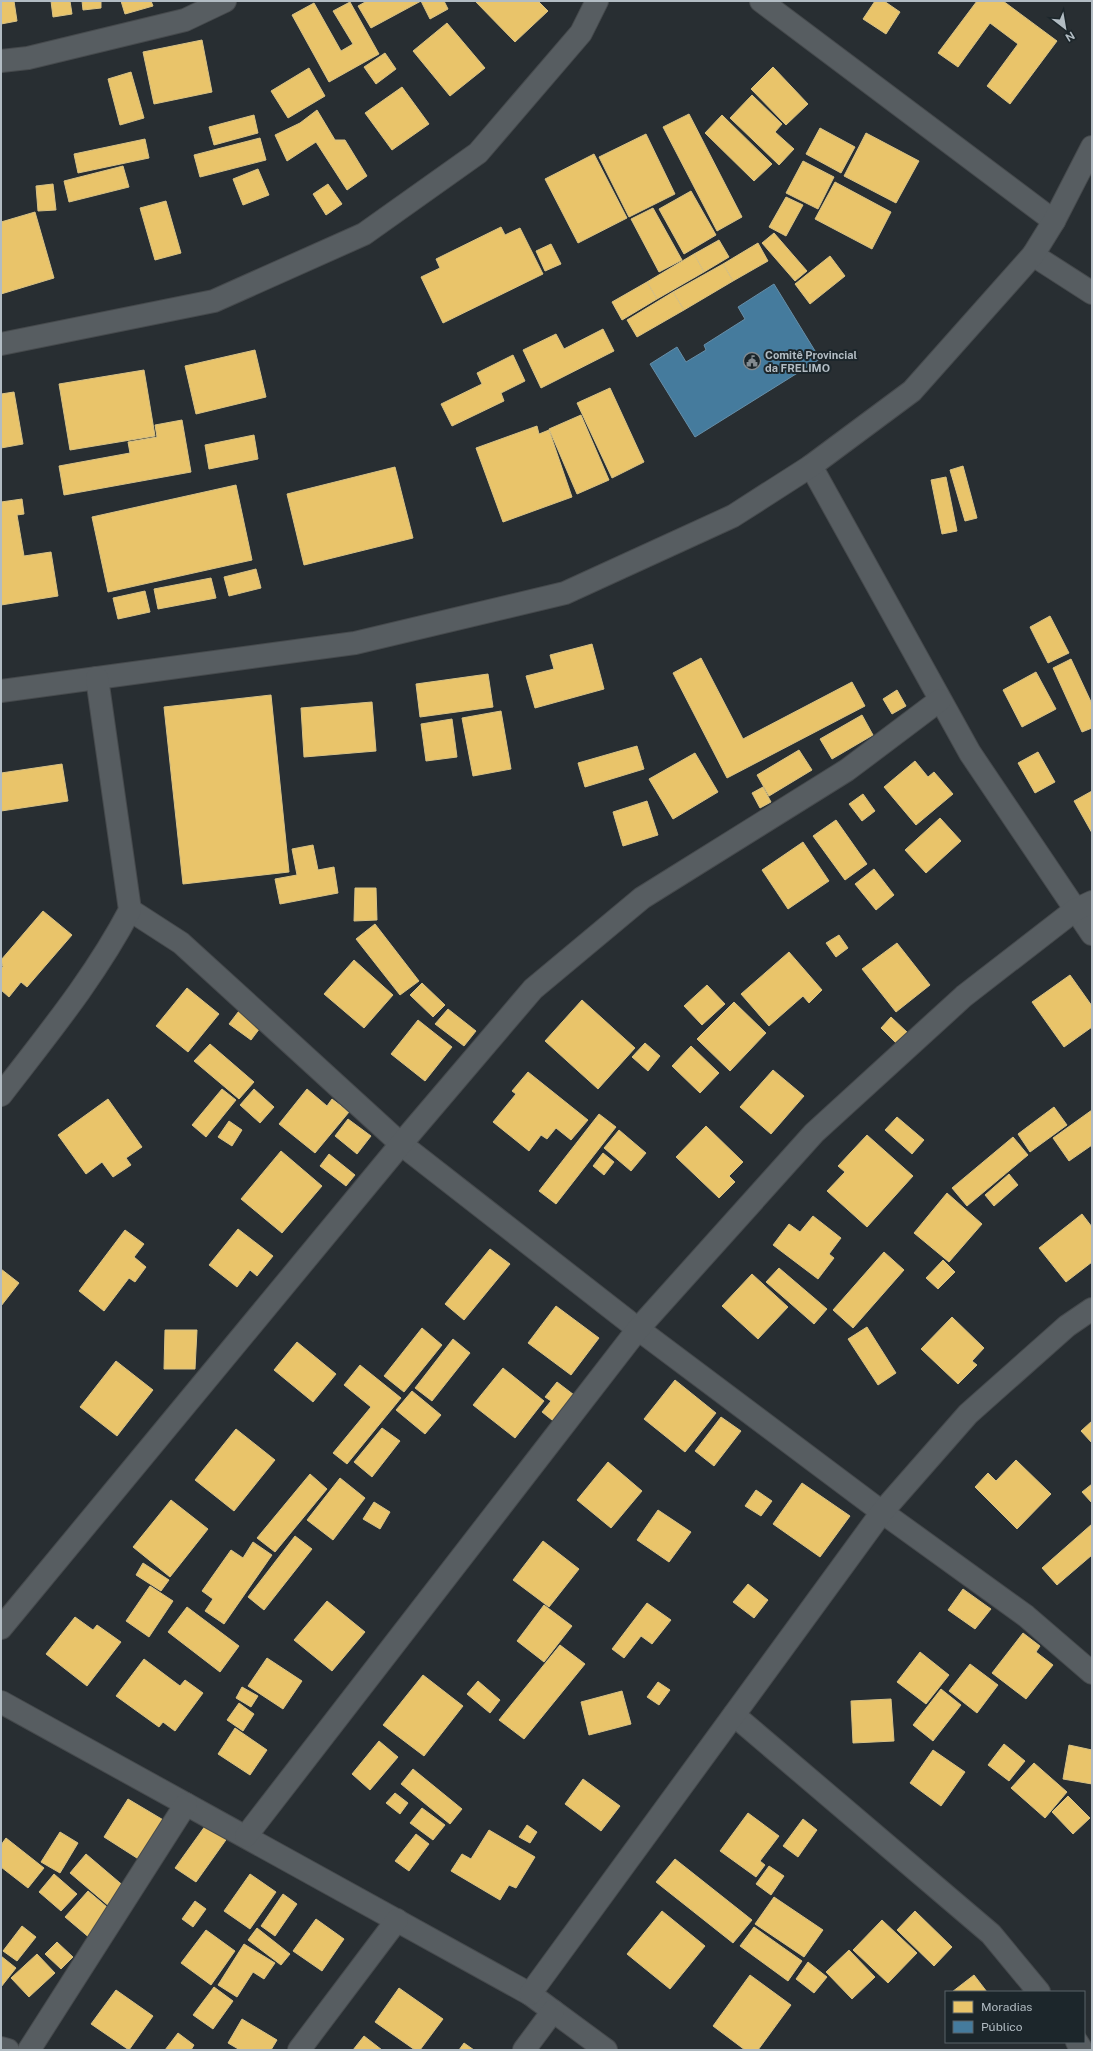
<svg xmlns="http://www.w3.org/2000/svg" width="1093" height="2051" font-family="'Public Sans',sans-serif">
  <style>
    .homes { fill: #e9c46a; stroke: #d8c285 }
    .public { fill: #457b9d; stroke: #668ea8 }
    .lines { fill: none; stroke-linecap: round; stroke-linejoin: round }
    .street-casing { stroke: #464a4d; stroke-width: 24 }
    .street { stroke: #575d61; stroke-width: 22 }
    .labels { text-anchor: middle; stroke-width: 4; stroke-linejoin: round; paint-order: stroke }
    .poi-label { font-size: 11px; font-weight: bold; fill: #b2bcc3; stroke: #1c262b; text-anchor: start }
  </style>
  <rect width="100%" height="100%" fill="#282e32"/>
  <!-- homes -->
  <g class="homes">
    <polygon points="1,1 14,1 17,21 1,24"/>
    <polygon points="51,1 70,1 72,14 53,17"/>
    <polygon points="82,1 101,1 101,8 83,10"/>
    <polygon points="121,1 151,1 153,6 125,14"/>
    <polygon points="367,1 444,1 448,9 430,19 421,1 371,28 358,6"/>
    <polygon points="475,1 538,1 548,11 515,42"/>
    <polygon points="875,1 884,1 900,12 886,34 863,19"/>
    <polygon points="977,1 1003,1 1057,41 1010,104 987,86 1018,44 990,23 958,67 938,53"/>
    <polygon points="350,2 379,54 329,82 292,15 314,3 341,51 353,44 333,11"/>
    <polygon points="447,23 485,68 450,96 413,51"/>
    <polygon points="202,40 212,92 154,104 143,52"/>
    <polygon points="385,53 396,69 376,84 364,67"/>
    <polygon points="773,67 808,104 786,125 751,89"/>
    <polygon points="309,68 325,96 288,118 271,91"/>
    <polygon points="131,72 144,118 120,125 108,79"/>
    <polygon points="402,87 429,124 392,150 365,113"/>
    <polygon points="752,95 782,124 775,132 794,149 779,165 730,118"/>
    <polygon points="317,110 335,140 345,140 367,176 347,190 316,142 287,161 275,135 300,123"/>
    <polygon points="689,114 742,217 717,231 663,127"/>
    <polygon points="254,115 258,133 214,145 209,127"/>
    <polygon points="722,115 772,164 754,181 705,133"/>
    <polygon points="820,128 855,147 841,173 806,154"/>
    <polygon points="866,133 919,161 896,203 844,176"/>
    <polygon points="646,134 675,194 629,217 599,157"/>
    <polygon points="260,138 266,160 200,177 194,155"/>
    <polygon points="145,139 149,158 78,173 74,154"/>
    <polygon points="594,154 627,218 578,243 545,179"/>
    <polygon points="803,161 834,177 818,209 786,193"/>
    <polygon points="123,166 129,187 69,202 64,181"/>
    <polygon points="258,169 269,195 243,205 233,179"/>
    <polygon points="835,182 891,212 872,249 815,219"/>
    <polygon points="53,184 56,210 38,211 36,186"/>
    <polygon points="328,184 342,204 326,215 313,194"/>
    <polygon points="691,191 716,235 684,254 659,209"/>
    <polygon points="786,197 803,205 786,236 769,227"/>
    <polygon points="166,201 181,253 155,260 140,208"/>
    <polygon points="653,208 682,260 659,272 631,219"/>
    <polygon points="35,212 54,278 1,294 1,222"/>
    <polygon points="501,227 505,235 520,228 543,274 443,323 421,277 440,268 436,259"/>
    <polygon points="774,233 807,271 795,281 762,243"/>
    <polygon points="719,240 729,257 704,272 694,254"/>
    <polygon points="758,243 768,261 733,281 723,264"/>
    <polygon points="551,244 561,264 545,271 536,251"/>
    <polygon points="694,254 704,272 657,299 647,282"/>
    <polygon points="830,256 845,276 810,304 795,284"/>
    <polygon points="723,264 733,281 684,310 673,292"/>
    <polygon points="647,282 657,299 622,320 612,302"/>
    <polygon points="673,292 684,310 637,337 627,320"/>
    <polygon points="603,329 614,351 541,388 523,350 556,334 564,349"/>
    <polygon points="255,350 266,397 196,414 185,366"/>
    <polygon points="513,355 525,381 501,393 504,401 452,426 441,404 482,384 477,373"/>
    <polygon points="144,370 155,436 70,450 59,384"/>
    <polygon points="610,388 644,462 612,478 577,403"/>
    <polygon points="14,392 23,444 1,448 1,394"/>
    <polygon points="581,415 609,480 577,494 549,429"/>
    <polygon points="182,420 191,472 64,495 59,466 130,453 128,442 157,437 155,425"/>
    <polygon points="537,426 539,434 549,430 572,497 503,522 476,448"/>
    <polygon points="254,435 258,459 209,469 205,445"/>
    <polygon points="963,466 977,518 965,521 950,470"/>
    <polygon points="395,467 413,538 304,565 287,494"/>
    <polygon points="946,477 957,531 942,534 931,480"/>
    <polygon points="236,485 252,560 108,592 92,517"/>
    <polygon points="22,499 24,514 17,515 24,556 51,552 58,596 1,605 1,502"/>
    <polygon points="256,569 261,588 229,596 224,577"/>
    <polygon points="211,578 216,598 158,609 154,589"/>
    <polygon points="145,591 150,612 118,619 113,598"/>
    <polygon points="1050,616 1069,653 1048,663 1030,627"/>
    <polygon points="592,644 604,689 535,708 526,676 554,669 550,655"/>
    <polygon points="701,658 743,739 852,682 865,706 727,778 673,673"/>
    <polygon points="1071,659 1092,704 1092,728 1082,732 1053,668"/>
    <polygon points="1036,672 1056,709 1022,727 1003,690"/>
    <polygon points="488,674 493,707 420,717 416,684"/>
    <polygon points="897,690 906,706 892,714 883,699"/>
    <polygon points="271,695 289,872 183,884 164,707"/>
    <polygon points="372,702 376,751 304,757 301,708"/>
    <polygon points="501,711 511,769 473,776 462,718"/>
    <polygon points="862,715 873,735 832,759 820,739"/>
    <polygon points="452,719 457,757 426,761 421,724"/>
    <polygon points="637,746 644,769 585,787 578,763"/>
    <polygon points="799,750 812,770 769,796 757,775"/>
    <polygon points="1038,752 1055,782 1035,793 1018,763"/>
    <polygon points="695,753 718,792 673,819 649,779"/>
    <polygon points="915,761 928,777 934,772 953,794 916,825 884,787"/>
    <polygon points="62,764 68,801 1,811 1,773"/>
    <polygon points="763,787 771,802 760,808 752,793"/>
    <polygon points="1092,791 1092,833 1074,801"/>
    <polygon points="863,794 875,811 862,821 849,804"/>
    <polygon points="647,801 658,835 623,846 613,812"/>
    <polygon points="940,818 961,841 926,873 905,850"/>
    <polygon points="836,820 867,864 845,880 813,836"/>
    <polygon points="803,842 829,881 788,909 762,870"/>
    <polygon points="313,845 318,870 334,867 338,893 280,904 275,879 297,875 292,849"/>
    <polygon points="874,869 894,895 876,910 855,884"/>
    <polygon points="355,888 376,888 377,920 354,921"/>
    <polygon points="43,911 72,935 27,987 21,982 9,997 1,990 1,969 3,967 1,960"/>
    <polygon points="375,924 419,981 400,995 356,939"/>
    <polygon points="839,935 848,948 836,957 826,943"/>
    <polygon points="897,943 930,985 896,1012 862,969"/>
    <polygon points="789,952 822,990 809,1003 803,996 769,1026 741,994"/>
    <polygon points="354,960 393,995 364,1028 324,994"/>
    <polygon points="1070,975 1092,1006 1092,1027 1064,1047 1032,1002"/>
    <polygon points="422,983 445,1005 433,1017 410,995"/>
    <polygon points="707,985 725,1004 702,1025 684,1006"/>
    <polygon points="187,988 219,1014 188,1052 156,1026"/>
    <polygon points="582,1000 635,1048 598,1089 545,1041"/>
    <polygon points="734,1002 766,1033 730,1071 697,1039"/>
    <polygon points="242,1007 263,1024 251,1040 229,1024"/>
    <polygon points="448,1009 476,1031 464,1046 435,1024"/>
    <polygon points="891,1017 908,1033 897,1044 881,1028"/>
    <polygon points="418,1020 452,1047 425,1081 391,1054"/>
    <polygon points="645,1043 660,1056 648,1071 632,1057"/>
    <polygon points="210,1044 254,1082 239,1099 194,1061"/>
    <polygon points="691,1046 719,1073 700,1093 672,1066"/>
    <polygon points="773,1070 804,1096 771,1134 740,1107"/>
    <polygon points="528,1072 588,1120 571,1140 556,1128 547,1139 541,1135 529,1151 493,1122 516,1094 512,1091"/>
    <polygon points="222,1089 236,1100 206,1137 192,1125"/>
    <polygon points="254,1089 274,1107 260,1123 240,1105"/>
    <polygon points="307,1089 327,1106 332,1099 349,1112 315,1153 279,1124"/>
    <polygon points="108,1099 142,1147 126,1158 131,1165 113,1177 102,1162 86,1174 58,1135"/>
    <polygon points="1054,1107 1067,1125 1030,1152 1018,1134"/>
    <polygon points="1092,1110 1092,1145 1069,1161 1053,1138"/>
    <polygon points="599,1114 616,1127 556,1204 539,1191"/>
    <polygon points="897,1117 924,1140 912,1154 885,1130"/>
    <polygon points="348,1119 371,1136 357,1154 335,1136"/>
    <polygon points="229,1121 242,1130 232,1146 218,1137"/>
    <polygon points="706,1126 743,1162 729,1176 735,1182 719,1198 676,1157"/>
    <polygon points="619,1130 646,1153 631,1171 604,1148"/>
    <polygon points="867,1135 913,1176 867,1227 827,1191 845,1172 838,1166"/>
    <polygon points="1013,1137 1028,1155 967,1206 952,1188"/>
    <polygon points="281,1151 322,1186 282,1233 241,1199"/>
    <polygon points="603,1153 614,1162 604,1175 593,1166"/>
    <polygon points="329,1154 355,1175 346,1186 320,1166"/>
    <polygon points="1009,1174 1018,1185 994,1206 985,1195"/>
    <polygon points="947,1193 982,1224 949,1262 914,1233"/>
    <polygon points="1082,1214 1092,1227 1092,1262 1066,1282 1039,1248"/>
    <polygon points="813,1216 841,1238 829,1254 834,1258 818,1279 773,1245 789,1224 800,1232"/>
    <polygon points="238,1229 273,1256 257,1276 250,1270 237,1287 209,1265"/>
    <polygon points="125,1230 144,1244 134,1257 146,1267 135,1282 129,1278 104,1311 79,1291"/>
    <polygon points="490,1249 510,1264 464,1320 445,1304"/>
    <polygon points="884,1252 904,1270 853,1328 833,1310"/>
    <polygon points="943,1260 955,1272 938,1289 926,1278"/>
    <polygon points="779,1268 827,1309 814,1324 766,1282"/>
    <polygon points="1,1269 19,1283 1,1306"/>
    <polygon points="752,1274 788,1307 758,1339 722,1306"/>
    <polygon points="556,1306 599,1338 571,1375 528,1343"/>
    <polygon points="952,1317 984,1348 972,1361 977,1365 958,1384 921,1349"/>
    <polygon points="867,1327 896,1373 878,1385 848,1339"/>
    <polygon points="422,1328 442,1345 404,1392 384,1376"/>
    <polygon points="165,1330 197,1330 195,1369 164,1369"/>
    <polygon points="453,1339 470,1353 432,1401 415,1388"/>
    <polygon points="297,1342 336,1374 313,1402 274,1370"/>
    <polygon points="116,1361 153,1390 117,1436 80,1407"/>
    <polygon points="360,1365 401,1398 347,1464 333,1453 371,1407 344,1385"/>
    <polygon points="503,1368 544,1401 515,1438 473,1405"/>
    <polygon points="675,1380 716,1413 685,1452 644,1419"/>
    <polygon points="557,1382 578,1398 557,1424 542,1412 551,1401 545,1397"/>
    <polygon points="412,1391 441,1415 425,1434 396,1410"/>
    <polygon points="721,1417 741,1431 714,1466 695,1451"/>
    <polygon points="1092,1421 1092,1443 1081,1431"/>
    <polygon points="382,1428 400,1441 372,1477 354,1462"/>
    <polygon points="236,1429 275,1460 234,1511 195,1480"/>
    <polygon points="1016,1460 1051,1494 1017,1529 975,1487 988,1473 996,1481"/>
    <polygon points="608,1462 642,1491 611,1528 577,1500"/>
    <polygon points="310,1474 327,1489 275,1552 257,1538"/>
    <polygon points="340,1478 365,1498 333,1540 307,1520"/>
    <polygon points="802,1483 850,1516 820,1557 773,1524"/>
    <polygon points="1092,1484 1092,1503 1082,1492"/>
    <polygon points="756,1490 772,1501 761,1516 745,1506"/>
    <polygon points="171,1500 208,1529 170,1577 133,1547"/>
    <polygon points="374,1502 390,1512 380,1529 363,1519"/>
    <polygon points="658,1510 691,1532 669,1562 637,1540"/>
    <polygon points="1092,1524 1092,1555 1057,1585 1042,1568"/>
    <polygon points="295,1536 312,1549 264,1610 248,1597"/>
    <polygon points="543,1541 579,1569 549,1607 513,1580"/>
    <polygon points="253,1542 272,1555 224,1624 205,1611 213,1599 202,1591 231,1550 243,1558"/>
    <polygon points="143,1563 169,1580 161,1591 136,1575"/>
    <polygon points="748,1584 768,1600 754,1618 733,1602"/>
    <polygon points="150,1586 173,1601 149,1637 126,1621"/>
    <polygon points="963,1589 991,1609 975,1629 948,1610"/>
    <polygon points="327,1601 365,1632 332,1671 294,1640"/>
    <polygon points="647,1603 671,1620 652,1644 641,1636 624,1658 612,1649"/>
    <polygon points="544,1605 572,1626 544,1662 517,1641"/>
    <polygon points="187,1607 239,1646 220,1672 168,1632"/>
    <polygon points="75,1617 93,1630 97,1625 121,1642 87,1686 46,1654"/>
    <polygon points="1023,1633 1040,1646 1036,1652 1053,1665 1026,1699 992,1673"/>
    <polygon points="560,1645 585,1664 524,1739 499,1720"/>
    <polygon points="920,1652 949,1675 926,1704 897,1682"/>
    <polygon points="267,1658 302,1681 283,1709 248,1686"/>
    <polygon points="144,1659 180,1686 185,1680 203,1693 175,1731 163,1722 159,1727 116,1696"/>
    <polygon points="970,1664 998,1685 977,1713 949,1691"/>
    <polygon points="423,1675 463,1706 424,1756 383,1725"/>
    <polygon points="478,1681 500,1700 490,1713 467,1694"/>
    <polygon points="658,1682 670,1690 659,1705 647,1697"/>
    <polygon points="242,1687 258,1696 251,1707 236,1698"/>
    <polygon points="941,1689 961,1705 933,1741 913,1725"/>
    <polygon points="622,1691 631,1724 589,1735 581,1702"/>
    <polygon points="891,1699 894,1741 853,1743 851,1701"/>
    <polygon points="239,1703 254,1714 243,1731 227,1720"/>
    <polygon points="235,1728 267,1750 250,1775 218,1754"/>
    <polygon points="379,1741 398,1757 370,1790 352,1774"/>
    <polygon points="1004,1744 1025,1761 1009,1781 988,1765"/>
    <polygon points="1069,1745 1092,1750 1092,1784 1063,1779"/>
    <polygon points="933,1750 965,1772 941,1806 910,1783"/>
    <polygon points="1034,1763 1067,1792 1045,1818 1011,1788"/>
    <polygon points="413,1769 462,1809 450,1824 401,1784"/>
    <polygon points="583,1779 620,1806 601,1831 565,1804"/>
    <polygon points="395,1793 408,1803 400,1814 386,1803"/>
    <polygon points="1068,1796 1090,1818 1073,1834 1052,1812"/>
    <polygon points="128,1799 165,1821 140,1860 104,1837"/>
    <polygon points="422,1808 445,1825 433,1840 410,1823"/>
    <polygon points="748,1813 779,1836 760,1861 765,1865 756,1877 720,1851"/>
    <polygon points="803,1819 817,1830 798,1857 783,1846"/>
    <polygon points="208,1822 228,1837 196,1882 175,1868"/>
    <polygon points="527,1825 537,1832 530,1843 519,1837"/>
    <polygon points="489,1830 535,1857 516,1888 509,1885 500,1900 451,1871 462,1854 471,1859"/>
    <polygon points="60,1832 78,1843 60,1873 41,1862"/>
    <polygon points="416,1834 429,1844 409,1871 395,1861"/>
    <polygon points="6,1838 44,1868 28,1888 1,1867 1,1845"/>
    <polygon points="86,1854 126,1888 110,1907 70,1873"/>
    <polygon points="675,1859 752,1920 733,1943 656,1882"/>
    <polygon points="769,1866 784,1876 771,1895 756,1884"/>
    <polygon points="54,1874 77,1894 61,1911 39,1892"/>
    <polygon points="250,1874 276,1892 250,1929 224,1911"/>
    <polygon points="88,1891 114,1913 91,1939 65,1917"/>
    <polygon points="283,1894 297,1904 275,1936 261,1926"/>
    <polygon points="774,1897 823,1930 804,1957 755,1924"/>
    <polygon points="195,1901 206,1909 193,1927 182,1919"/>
    <polygon points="662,1911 705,1946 670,1989 627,1954"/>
    <polygon points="915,1911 952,1947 934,1966 897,1930"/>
    <polygon points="316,1919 344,1939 322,1971 293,1951"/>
    <polygon points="882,1920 917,1953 888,1983 853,1950"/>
    <polygon points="22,1926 36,1937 17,1961 3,1951"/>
    <polygon points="754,1927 802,1961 788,1981 740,1946"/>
    <polygon points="257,1928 290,1954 281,1965 248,1940"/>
    <polygon points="206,1930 235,1951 211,1985 181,1963"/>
    <polygon points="57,1942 73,1957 61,1969 45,1954"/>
    <polygon points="244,1944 275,1963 264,1979 253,1972 237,1997 218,1985"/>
    <polygon points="849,1950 875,1977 852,1999 826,1972"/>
    <polygon points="37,1954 55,1973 29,1997 11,1978"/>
    <polygon points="1,1956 16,1968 1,1987"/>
    <polygon points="808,1962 827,1977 814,1993 796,1979"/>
    <polygon points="750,1975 791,2005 758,2050 745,2050 713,2026"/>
    <polygon points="974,1975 987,1992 952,1992"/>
    <polygon points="214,1987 233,2001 213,2029 193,2015"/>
    <polygon points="399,1988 443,2019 420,2050 415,2050 375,2022"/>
    <polygon points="116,1990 153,2016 129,2050 91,2024"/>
    <polygon points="242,2019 277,2040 271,2050 240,2050 228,2043"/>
    <polygon points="178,2033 194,2045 191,2050 165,2050"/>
    <polygon points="364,2036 382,2050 353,2050"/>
    <polygon points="464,2043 474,2050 459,2050"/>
  </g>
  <!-- public -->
  <polygon class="public" points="774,284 820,359 695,437 650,364 677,347 686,362 706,350 704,345 745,319 738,307"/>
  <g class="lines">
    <!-- street casing -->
    <g class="street-casing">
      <g id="street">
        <polyline points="761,1 1054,221"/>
        <polyline points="1,61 28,58 185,20 225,1"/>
        <polyline points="1033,255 1092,293"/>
        <polyline points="1,344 214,301 364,234 478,153 581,33 597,1"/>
        <polyline points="811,466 970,753 1092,934"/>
        <polyline points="1,691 355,643 565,593 733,516 811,466 912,391 1033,255 1054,221 1092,147"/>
        <polyline points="130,910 181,943 401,1144 638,1329 882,1512 1026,1616 1092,1673"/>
        <path d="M1,1095C47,1035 95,977 130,910L97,678"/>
        <polyline points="1,1628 401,1144 533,989 642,898 847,770 940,700"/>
        <polyline points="1,1702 530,1994 606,2050"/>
        <polyline points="734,1715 991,1934 1039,1992"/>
        <polyline points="246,1836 638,1329 814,1133 964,996 1075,910 1092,902"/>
        <polyline points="530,1994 882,1512 968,1414 1067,1326 1092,1309"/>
        <polyline points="1077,2042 1082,2050"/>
        <polyline points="1,2048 8,2050"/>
        <polyline points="29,2050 186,1804"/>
        <polyline points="299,2050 397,1920"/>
        <polyline points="524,2050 553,2011"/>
      </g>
    </g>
    <!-- street -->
    <use href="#street" class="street"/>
  </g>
  <!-- icons -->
  <defs>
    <g id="civic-ring" transform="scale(0.9)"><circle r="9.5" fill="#1c262b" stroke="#828a90" stroke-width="1.5"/><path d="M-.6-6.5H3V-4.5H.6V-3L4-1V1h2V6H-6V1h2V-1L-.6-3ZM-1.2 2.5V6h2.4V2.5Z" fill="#828a90"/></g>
  </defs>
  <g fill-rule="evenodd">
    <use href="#civic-ring" x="752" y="361"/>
  </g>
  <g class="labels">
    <!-- poi labels -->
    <g class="poi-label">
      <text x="765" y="359">Comitê Provincial<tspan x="765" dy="13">da FRELIMO</tspan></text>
    </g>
  </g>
  <!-- border -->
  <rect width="1093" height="2051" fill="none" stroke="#b2bcc3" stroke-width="4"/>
  <!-- legend -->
  <rect x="945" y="1991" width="140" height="52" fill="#1c262b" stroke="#586268"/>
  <rect x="953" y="2001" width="20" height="12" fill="#e9c46a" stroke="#586268"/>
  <text x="981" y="2011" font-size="12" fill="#b2bcc3">Moradias</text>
  <rect x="953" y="2021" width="20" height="12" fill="#457b9d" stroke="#586268"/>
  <text x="981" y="2031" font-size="12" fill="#b2bcc3">Público</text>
  <!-- north arrow -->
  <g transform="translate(1065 28) rotate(149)" stroke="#1c262b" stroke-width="3" paint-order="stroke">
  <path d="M0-3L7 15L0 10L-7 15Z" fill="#b2bcc3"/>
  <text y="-6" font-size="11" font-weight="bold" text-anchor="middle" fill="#b2bcc3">N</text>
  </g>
</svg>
